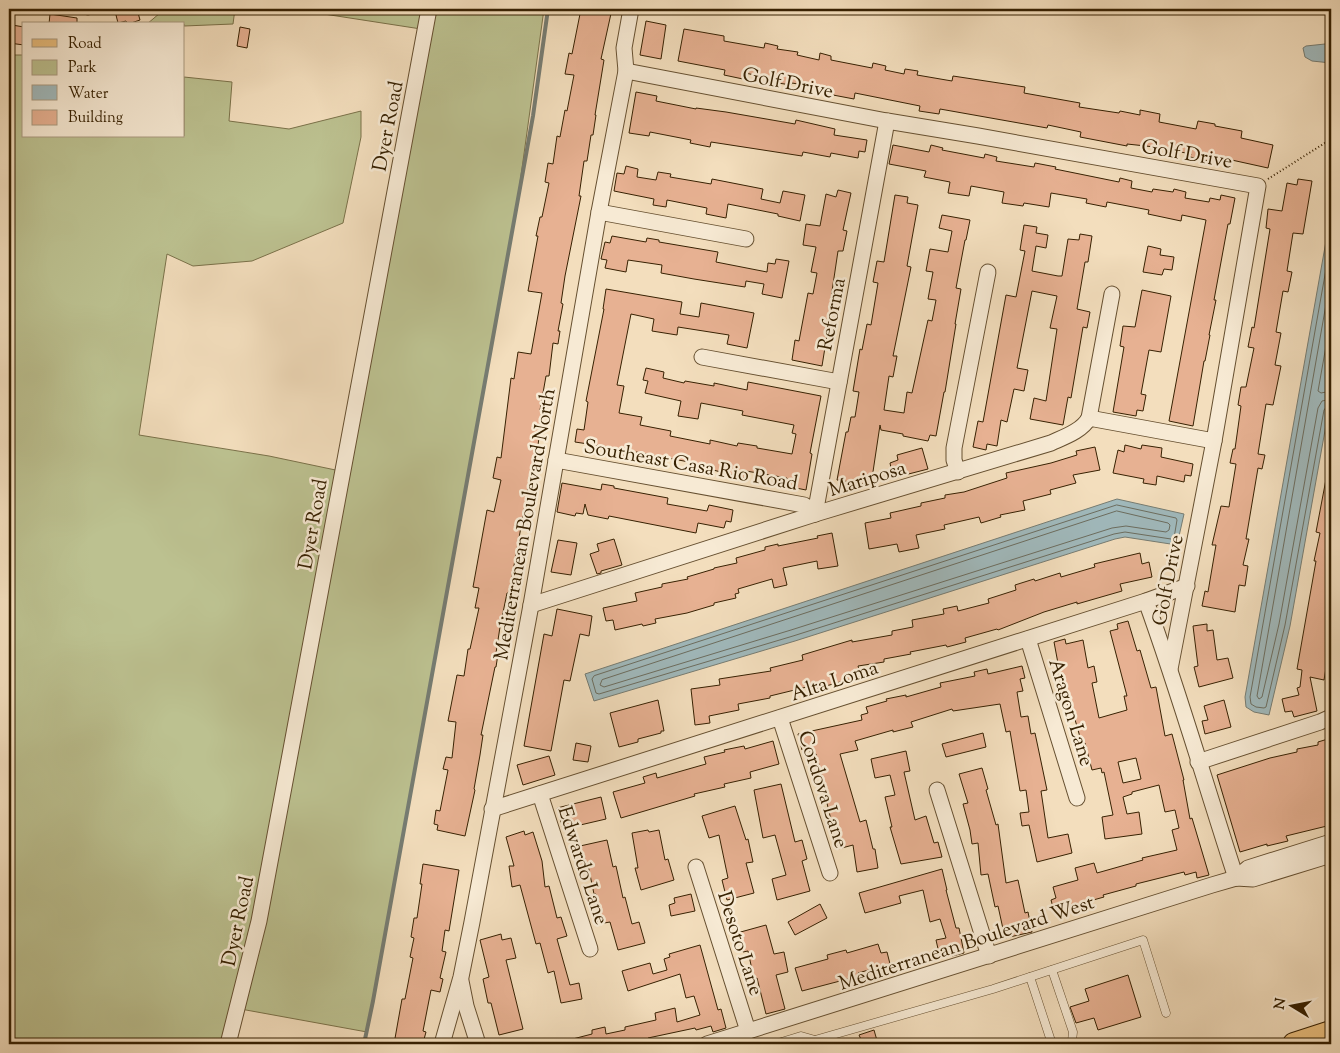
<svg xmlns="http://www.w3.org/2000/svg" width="1340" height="1053" font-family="'Sorts Mill Goudy',serif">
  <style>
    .green { fill: #bcc190; stroke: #7a7149 }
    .water { fill: #a0b9bc; stroke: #767c72 }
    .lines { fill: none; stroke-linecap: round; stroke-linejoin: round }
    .shore { stroke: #6c6d5f; stroke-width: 1 }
    .stream { stroke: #767c72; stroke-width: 4 }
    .building { fill: #e7b192; stroke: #372102; fill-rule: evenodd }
    .service-casing { stroke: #665031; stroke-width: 9 }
    .minor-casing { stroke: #665031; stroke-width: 17 }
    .primary-casing { stroke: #372102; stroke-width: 24 }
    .path { stroke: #372102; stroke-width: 2; stroke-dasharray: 1 2.5; stroke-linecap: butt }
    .service { stroke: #f7ead4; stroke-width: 8 }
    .minor { stroke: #f7ead4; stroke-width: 15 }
    .primary { stroke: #eabf7e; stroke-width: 22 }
    .labels { text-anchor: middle; stroke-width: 5; stroke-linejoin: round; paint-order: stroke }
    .street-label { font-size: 20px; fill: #372102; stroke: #f7ead4 }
  </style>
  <rect width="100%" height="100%" fill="#f3debd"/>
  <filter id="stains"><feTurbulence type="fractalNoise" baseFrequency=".004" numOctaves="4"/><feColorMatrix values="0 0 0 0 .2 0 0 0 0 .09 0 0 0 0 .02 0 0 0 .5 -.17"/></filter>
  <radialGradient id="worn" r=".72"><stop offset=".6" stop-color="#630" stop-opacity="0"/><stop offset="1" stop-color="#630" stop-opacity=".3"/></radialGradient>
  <!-- green -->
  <g class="green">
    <polygon points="161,9 235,9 233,24 184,26 184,24 147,24 160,13"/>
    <polygon points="298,9 544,9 519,190 367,1032 235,1008 225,1044 9,1044 9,55 24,55 24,136 184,136 184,77 232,82 229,121 289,129 361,111 361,137 343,223 252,261 193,266 167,254 139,435 269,456 345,472 421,29 298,10"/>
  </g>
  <!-- water -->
  <g class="water">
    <polygon points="1331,38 1331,63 1312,61 1305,57 1303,48 1306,46 1325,44"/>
    <polygon points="1331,213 1331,397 1290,626 1269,715 1254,712 1246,707 1245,697"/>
    <polygon points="1117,499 1184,514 1177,545 1125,537 1115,539 795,641 594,701 585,674"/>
  </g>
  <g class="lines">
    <!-- shore -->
    <g class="shore">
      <polyline points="1331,241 1250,697 1251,704 1256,707 1264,708 1266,707 1285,625 1324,410 1327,406 1331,405"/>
      <polyline points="1331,276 1257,696 1259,699 1262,697 1279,624 1318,408 1322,401 1331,399"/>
      <polyline points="1331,318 1318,391 1321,393 1331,391"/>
      <polygon points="1117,505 1176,518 1177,520 1174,538 1171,539 1125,532 1114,534 793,636 599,694 596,693 592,679 594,676"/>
      <polygon points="1117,511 1168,523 1170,525 1169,530 1166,532 1126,526 1112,528 791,630 604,687 600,685 602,680"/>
    </g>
    <!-- stream -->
    <polyline class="stream" points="364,1044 373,1001 533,116 548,9"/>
  </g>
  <!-- building -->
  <g class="building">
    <polygon points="117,9 137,9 140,20 128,24 126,21 118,23 116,15 119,13"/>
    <polygon points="581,9 612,9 601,59 604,60 595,115 596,115 593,135 591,135 587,161 584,161 579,196 581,196 565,276 561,303 563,304 558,331 560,331 558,344 553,343 549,376 546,376 540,410 542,410 538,438 539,438 534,473 531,473 527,492 532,493 529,506 525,505 509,593 507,593 500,627 496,653 498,654 496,667 495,667 481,735 483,735 480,755 474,789 475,790 465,836 437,830 438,825 434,824 436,810 440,811 448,770 443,769 446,757 452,758 456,722 448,721 457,675 464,676 468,649 470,649 479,608 475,608 479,588 473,587 487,510 494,512 501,480 493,478 497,457 501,458 511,378 514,379 518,352 531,354 542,293 528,291 538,236 536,236 540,217 542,217 549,183 545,182 548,163 553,164 557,136 560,137 565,110 567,111 574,75 565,74 569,53 572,54"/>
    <polygon points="50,14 77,18 77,24 49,24"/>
    <polygon points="646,21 666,25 661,59 640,55"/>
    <polygon points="12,25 24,27 24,45 9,43"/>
    <polygon points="240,27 250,29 247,48 237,46"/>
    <polygon points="684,29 724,36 724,41 764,48 765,43 778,46 777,49 798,52 797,55 819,60 820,53 831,56 831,60 872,68 873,63 886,66 885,70 904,74 905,69 918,71 917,75 952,81 953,76 1025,87 1024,93 1080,103 1079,107 1119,113 1120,111 1140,115 1140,110 1160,114 1159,122 1196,129 1198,121 1215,124 1215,126 1242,131 1241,138 1273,145 1268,168 1209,155 1208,161 1190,157 1191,154 1155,147 1127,144 1127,146 1080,137 1081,132 1048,125 1047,128 940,109 939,114 919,111 920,106 855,93 854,99 833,95 833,90 792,83 791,85 778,83 779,80 745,73 743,79 724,75 725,70 678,61"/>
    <polygon points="636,92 657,96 656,101 696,109 696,108 726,112 795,124 796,120 835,129 834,135 867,140 865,152 859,151 858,158 831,153 830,157 803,152 802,156 711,142 710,147 690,143 691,140 650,132 649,136 629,133"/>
    <polygon points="893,145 929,152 931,145 943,148 942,150 984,158 985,154 997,157 996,161 1034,167 1035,163 1056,167 1055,169 1119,182 1120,178 1132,181 1131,188 1152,192 1153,189 1173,192 1174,189 1186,192 1185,198 1209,202 1210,198 1220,200 1221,195 1235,198 1230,224 1228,224 1214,300 1216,300 1209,335 1210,335 1205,361 1204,361 1193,426 1169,421 1206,220 1182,215 1181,221 1148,214 1149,210 1107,202 1106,207 1086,203 1087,199 1051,193 1049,207 1024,203 1023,206 1002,203 1004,192 971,186 969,196 948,193 950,182 924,177 926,171 889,164"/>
    <polygon points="626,166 638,169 637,177 656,180 658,172 671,174 670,177 711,184 712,179 763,189 761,199 780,203 783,191 805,195 800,221 778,216 778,214 728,204 726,218 706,214 707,208 667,200 666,207 653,205 654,199 614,191 617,173 624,174"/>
    <polygon points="1298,179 1312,181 1303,234 1293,233 1287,271 1292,272 1288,292 1283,291 1276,332 1281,333 1275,365 1281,366 1273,405 1266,404 1258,454 1265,455 1262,469 1258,468 1246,539 1249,539 1243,565 1248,566 1245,586 1239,585 1235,612 1202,606 1205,591 1208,592 1216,545 1212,545 1221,506 1229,507 1236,464 1230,463 1233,449 1235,449 1241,406 1238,405 1241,387 1246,387 1254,348 1248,347 1252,327 1254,328 1270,229 1266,228 1268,209 1282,211 1287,183 1297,185"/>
    <polygon points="838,190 851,193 843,230 847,231 843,251 838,251 831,298 833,298 822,366 792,360 795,340 799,341 808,293 813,294 817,273 811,272 816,247 803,245 806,224 820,226 826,194 836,197"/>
    <polygon points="895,195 908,197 907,203 918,205 907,266 911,267 893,356 897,356 893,377 889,376 884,410 904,413 907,392 912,393 928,320 932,321 936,300 928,299 933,272 926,271 930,249 948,252 952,231 939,228 942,215 970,220 966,240 965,240 956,288 961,289 955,324 956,324 945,392 944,392 936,436 930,435 928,441 903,436 903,434 881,430 880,425 871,485 837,480 846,432 848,432 851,417 855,417 859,392 853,391 860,349 862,350 867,324 871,325 878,283 873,282 877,261 884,262"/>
    <polygon points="1024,225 1037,227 1036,233 1048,235 1046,248 1036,246 1032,271 1058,276 1062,276 1068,239 1079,240 1080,234 1092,236 1088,262 1085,262 1077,309 1090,312 1087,328 1083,327 1071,398 1068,397 1063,425 1030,419 1034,398 1046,401 1057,329 1050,328 1057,296 1032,291 1017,368 1028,370 1024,391 1014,389 1007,422 1001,420 997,446 987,444 986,450 973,447 978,421 983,422 1006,295 1016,297 1025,251 1020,250"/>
    <polygon points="612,236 646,242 647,238 659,240 659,242 718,252 716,262 767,272 768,263 775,264 776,259 789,261 782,298 762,294 764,284 746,281 745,287 694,279 661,273 662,265 628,260 626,272 605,268 607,260 601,259 605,242 610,243"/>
    <polygon points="1148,246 1161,249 1160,255 1174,257 1172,270 1164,269 1162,275 1143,272"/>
    <polygon points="606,289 682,302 680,314 699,317 701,303 754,313 747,348 727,344 729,335 678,327 677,335 652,331 654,319 631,314 617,385 624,386 619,413 642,417 640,425 671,431 670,436 710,444 710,440 737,446 738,443 757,446 757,448 792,454 796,434 792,433 794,425 742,415 743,411 701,403 698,419 678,416 681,401 645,393 648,381 643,380 646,368 664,372 663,378 684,383 685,381 714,386 714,383 747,390 748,382 821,396 810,453 812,454 806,490 786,486 787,478 746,471 745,478 705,468 705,465 636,452 634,458 614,454 615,448 575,442 577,429 584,430 588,402 586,401 604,309 603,309"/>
    <polygon points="1142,290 1171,296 1161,352 1149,350 1141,394 1146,395 1143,411 1137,410 1136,416 1113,412 1124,347 1120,346 1123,326 1135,327"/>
    <polygon points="1125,445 1141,449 1142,445 1162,448 1161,457 1193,464 1191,476 1185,475 1184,482 1157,476 1156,485 1143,483 1144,479 1113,473 1118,450 1124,452"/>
    <polygon points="1095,447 1100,470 1073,475 1076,483 1050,490 1051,494 1023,501 1025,510 1000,515 1001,517 981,523 979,517 944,525 945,529 916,535 919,548 899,552 897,544 869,549 865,523 891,518 890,513 921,506 921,503 945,498 945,495 964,492 1007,478 1006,473 1051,463 1077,455 1076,451"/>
    <polygon points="922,448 928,469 893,478 890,463 898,460 897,455"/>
    <polygon points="1327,474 1331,474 1331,638 1324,680 1310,677 1317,711 1294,717 1292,711 1285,712 1282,699 1299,695 1297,688 1300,687 1302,670 1297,669 1316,561 1314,561 1320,533 1316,532"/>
    <polygon points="562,483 601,490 602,484 614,486 614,488 668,498 667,504 707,511 709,505 733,510 731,522 726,521 724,528 698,523 696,533 609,516 608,519 588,515 585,504 583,514 576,513 575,516 557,512"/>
    <polygon points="832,533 838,566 818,569 817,561 783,568 787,585 774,588 772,579 738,589 739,593 735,594 736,598 714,603 714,605 687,613 655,619 656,623 643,626 642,624 615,630 613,620 606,621 603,608 637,601 635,593 662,587 662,584 688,579 687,577 714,569 714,568 737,563 736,558 765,550 765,547 778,544 778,546 818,538 817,536"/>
    <polygon points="614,539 622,565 601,571 601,573 597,574 590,554 599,551 597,544"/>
    <polygon points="558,540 577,543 571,575 551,572"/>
    <polygon points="1140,553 1142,564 1149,562 1152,577 1120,584 1122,591 1077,604 1077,602 1044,612 998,630 997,629 965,638 966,642 947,647 946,645 910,652 911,654 884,659 884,662 858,666 861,676 812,690 811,686 770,696 770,698 738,704 739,710 709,716 710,723 695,725 691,689 720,685 719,679 771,671 770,668 803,660 802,655 852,640 852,642 892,635 892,631 913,627 912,620 944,614 943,609 957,606 958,611 989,603 988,599 1016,590 1015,585 1034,579 1035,581 1060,573 1061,577 1095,567 1094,564"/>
    <polygon points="557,609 592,616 589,636 580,634 570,681 564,680 551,751 524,746 544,634 552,636"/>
    <path d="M1128,621L1137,651L1140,650L1151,688L1156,687L1165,736L1172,734L1184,780H1183L1190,819L1192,818L1209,875L1197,878L1196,872L1185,875L1184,872L1136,884V886L1103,895L1104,897L1054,911L1051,900L1056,898L1053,887L1078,880L1075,868L1094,863L1097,873L1143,860L1142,858L1177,850L1172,830L1179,828L1175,810L1165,812L1159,785L1132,792V794L1123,797L1127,814L1139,812L1142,834L1105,839L1102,817L1113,815L1104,772L1102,773L1101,768L1092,770L1085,743L1082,744L1074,716L1070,717L1064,689L1061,690L1058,674H1060L1054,642L1065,639L1066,644L1083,640L1088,668L1094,666L1097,682L1092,683L1099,718L1127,710L1124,696H1127L1110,631L1118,629L1117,624ZM1136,758L1141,779L1123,783L1118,762Z"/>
    <polygon points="1207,624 1207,631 1213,630 1217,660 1228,658 1233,678 1199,687 1194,667 1198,666 1193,626"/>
    <polygon points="1022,666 1025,678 1020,679 1023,691 1017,692 1021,717 1028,716 1031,734 1035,733 1047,790 1041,791 1048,838 1068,834 1072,853 1037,862 1029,825 1022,826 1020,813 1029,812 1026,790 1020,791 1010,731 1006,732 1000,704 953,711 952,709 911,722 913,727 893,732 893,730 855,741 858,750 840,754 860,822 866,820 873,849 875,849 878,868 857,872 853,845 838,849 826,799 828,798 816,754 811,755 809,748 802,750 798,734 862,720 861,715 868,713 866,707 887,701 886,699 906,695 906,697 941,687 940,683 975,676 974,672 987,669 988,674"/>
    <polygon points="658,700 664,731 661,731 661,733 638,739 638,742 619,747 610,713"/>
    <polygon points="1224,700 1231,727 1205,734 1202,721 1208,720 1204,706"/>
    <polygon points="983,733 986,747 946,757 942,744"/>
    <polygon points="1331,738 1331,825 1286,836 1288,841 1267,846 1267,844 1240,852 1217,775 1270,758 1297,752 1297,749 1318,745 1318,742"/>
    <polygon points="773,741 779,764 750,772 751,778 724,784 725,787 694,794 695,796 621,818 613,792 645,783 643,777 656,773 657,778 706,764 704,757 725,752 724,750 744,746 745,749"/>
    <polygon points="576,743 591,746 588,762 573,760"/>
    <polygon points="906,751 910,771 904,772 915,820 926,816 934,843 938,842 942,857 901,864 890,827 892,827 885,797 895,795 890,775 875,778 871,759"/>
    <polygon points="549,756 555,775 523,785 517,765"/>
    <polygon points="982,768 988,789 986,790 996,825 998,824 1006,883 1018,880 1025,913 1028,912 1032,932 1005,938 998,906 995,907 988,874 981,875 978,843 972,844 970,830 963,804 968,803 959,774"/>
    <polygon points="781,784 795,842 802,840 807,859 802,861 810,891 777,900 772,879 786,875 775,835 763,838 754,790"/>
    <polygon points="601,797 606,819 563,829 557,808"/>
    <polygon points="735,806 746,840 748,839 753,862 746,863 754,893 727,900 722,880 728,878 719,835 709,838 702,816"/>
    <polygon points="648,830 649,832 659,830 665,860 668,859 674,880 641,890 635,868 638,868 632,833"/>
    <polygon points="524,831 525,835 533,832 542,861 545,887 549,886 557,918 561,917 567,936 557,939 570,985 579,983 582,999 561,1003 554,971 548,973 540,943 536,944 520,885 512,887 509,866 514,866 506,837"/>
    <polygon points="607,840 613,867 616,866 623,898 625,897 632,924 639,922 645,943 618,950 610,922 598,924 596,914 601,912 596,894 594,894 588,865 578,867 576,856 582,855 580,846"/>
    <polygon points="423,864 459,870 449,931 445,930 442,951 446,952 440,978 443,979 440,992 431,990 423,1031 426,1032 423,1043 394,1044 402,999 405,999 413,958 410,957 414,938 411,937 414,918 417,918 422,884 420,884"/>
    <polygon points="942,869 947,890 946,890 956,928 959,928 964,953 952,956 951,951 939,953 936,940 946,938 940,919 930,922 923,890 899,896 901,903 865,913 859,893"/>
    <polygon points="691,894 695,911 671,916 669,905 675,903 674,898"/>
    <polygon points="820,904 827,918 795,935 788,922"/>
    <polygon points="766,925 774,954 784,952 788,972 776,975 785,1009 766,1014 757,978 754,979 748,951 743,952 737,933"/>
    <polygon points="501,934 502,940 511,938 516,958 506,960 523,1029 499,1035 491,1003 488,1003 483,979 489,977 480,940"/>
    <polygon points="878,944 881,953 887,952 890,964 858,973 859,976 802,991 795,968 828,959 827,955 846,950 847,953"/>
    <polygon points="700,945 718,1010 721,1009 726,1028 713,1032 711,1026 696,1030 695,1028 648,1038 649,1041 634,1044 565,1044 565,1041 592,1034 592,1030 605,1027 606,1034 625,1030 625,1027 656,1020 655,1013 675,1008 677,1022 700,1015 694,996 686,998 680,974 628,991 622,971 650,963 653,974 667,970 664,959 670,957 669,954"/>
    <polygon points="1128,975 1141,1017 1098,1030 1094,1018 1076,1023 1070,1007 1089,1001 1085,989"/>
    <polygon points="874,1030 878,1044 863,1044 859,1035"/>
  </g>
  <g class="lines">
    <!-- service casing -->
    <g class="service-casing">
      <g id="service">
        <polyline points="87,9 88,11"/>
        <polyline points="1052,970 1073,1032 1072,1041 1068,1044"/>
        <polyline points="1030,977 1052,1044"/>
        <polyline points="775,1044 801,1036 815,1040"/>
        <polyline points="816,1044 815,1040 993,989 1143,940 1166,1013"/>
      </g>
    </g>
    <!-- minor casing -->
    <g class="minor-casing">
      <g id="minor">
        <polyline points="626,71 887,121 978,136 1258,186 1214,441 1170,669"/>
        <polyline points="599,212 746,239"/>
        <polyline points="702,357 839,382"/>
        <polyline points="1089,418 1112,294"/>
        <polyline points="556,460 804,505 809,508 815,514"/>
        <polyline points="958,472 954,460 954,448 988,272"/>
        <polyline points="815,514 887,121"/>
        <path d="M1146,601C1179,692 1206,786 1236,878"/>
        <path d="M531,605L815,514L1051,443C1064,437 1082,431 1089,418L1214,441"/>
        <polyline points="1028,639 1077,798"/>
        <polyline points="780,718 830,873"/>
        <polyline points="1198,762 1320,722 1331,717"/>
        <polyline points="937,790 989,956"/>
        <polyline points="540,794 590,949"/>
        <polyline points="492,809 1146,601 1187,586"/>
        <polyline points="696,867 748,1031"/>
        <polyline points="1236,878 1248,868 1331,842"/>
        <polyline points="461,981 466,1006 478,1044"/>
        <polyline points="228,1044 259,921 429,9"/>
        <polyline points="442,1044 461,977 472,922 531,605 599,212 626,71 624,48 631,9"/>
        <polyline points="707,1044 1212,885 1236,878 1253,879 1331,855"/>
      </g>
    </g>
    <!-- primary casing -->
    <g class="primary-casing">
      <polyline id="primary" points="1294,1044 1331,1032"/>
    </g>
    <!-- path -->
    <polyline class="path" points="1268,179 1328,141 1331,135"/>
    <!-- service -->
    <use href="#service" class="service"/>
    <!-- minor -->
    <use href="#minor" class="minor"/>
    <!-- primary -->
    <use href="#primary" class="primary"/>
  </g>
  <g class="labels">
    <!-- street labels -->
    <g class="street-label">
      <text transform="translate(788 82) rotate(11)" y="7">Golf Drive</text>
      <text transform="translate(387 126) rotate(-79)" y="7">Dyer Road</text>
      <text transform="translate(1187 153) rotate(10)" y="7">Golf Drive</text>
      <text transform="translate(831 314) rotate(-79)" y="7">Reforma</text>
      <text transform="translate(691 464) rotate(10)" y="7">Southeast Casa Rio Road</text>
      <text transform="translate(867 478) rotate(-17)" y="7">Mariposa</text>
      <text transform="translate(312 524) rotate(-80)" y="7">Dyer Road</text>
      <text transform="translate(524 524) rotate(-80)" y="7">Mediterranean Boulevard North</text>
      <text transform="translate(1167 580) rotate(-79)" y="7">Golf Drive</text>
      <text transform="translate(834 680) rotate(-18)" y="7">Alta Loma</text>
      <text transform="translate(1072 712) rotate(73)" y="7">Aragon Lane</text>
      <text transform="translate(824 789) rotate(72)" y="7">Cordova Lane</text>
      <text transform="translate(584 865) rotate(72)" y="7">Edwardo Lane</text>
      <text transform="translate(237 921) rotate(-78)" y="7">Dyer Road</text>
      <text transform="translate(966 942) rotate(-18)" y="7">Mediterranean Boulevard West</text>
      <text transform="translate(741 943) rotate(72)" y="7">Desoto Lane</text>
    </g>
  </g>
  <!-- margin -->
  <rect width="1340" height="1053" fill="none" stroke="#f3debd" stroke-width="30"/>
  <rect x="10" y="10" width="1320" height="1033" fill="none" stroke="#372102" stroke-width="2.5"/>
  <rect x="15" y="15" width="1310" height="1023" fill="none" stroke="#372102"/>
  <!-- legend -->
  <rect x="22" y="22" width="162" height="115" fill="#f7ead4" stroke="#aa9a80"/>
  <rect x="32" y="39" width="25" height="8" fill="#eabf7e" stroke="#aa9a80"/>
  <text x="68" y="48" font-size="15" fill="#372102">Road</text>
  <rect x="32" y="60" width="25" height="15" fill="#bcc190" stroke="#aa9a80"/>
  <text x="68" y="72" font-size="15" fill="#372102">Park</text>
  <rect x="32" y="85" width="25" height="15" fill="#a0b9bc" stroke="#aa9a80"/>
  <text x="68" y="98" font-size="15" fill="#372102">Water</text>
  <rect x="32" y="110" width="25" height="15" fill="#e7b192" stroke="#aa9a80"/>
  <text x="68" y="122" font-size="15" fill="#372102">Building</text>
  <!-- north arrow -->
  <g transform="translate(1292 1006) rotate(280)" stroke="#f7ead4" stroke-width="4" paint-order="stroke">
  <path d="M0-4L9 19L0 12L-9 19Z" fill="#372102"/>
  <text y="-8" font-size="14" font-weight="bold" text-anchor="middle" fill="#372102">N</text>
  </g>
  <rect width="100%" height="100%" filter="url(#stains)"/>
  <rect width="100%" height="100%" fill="url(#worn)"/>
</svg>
